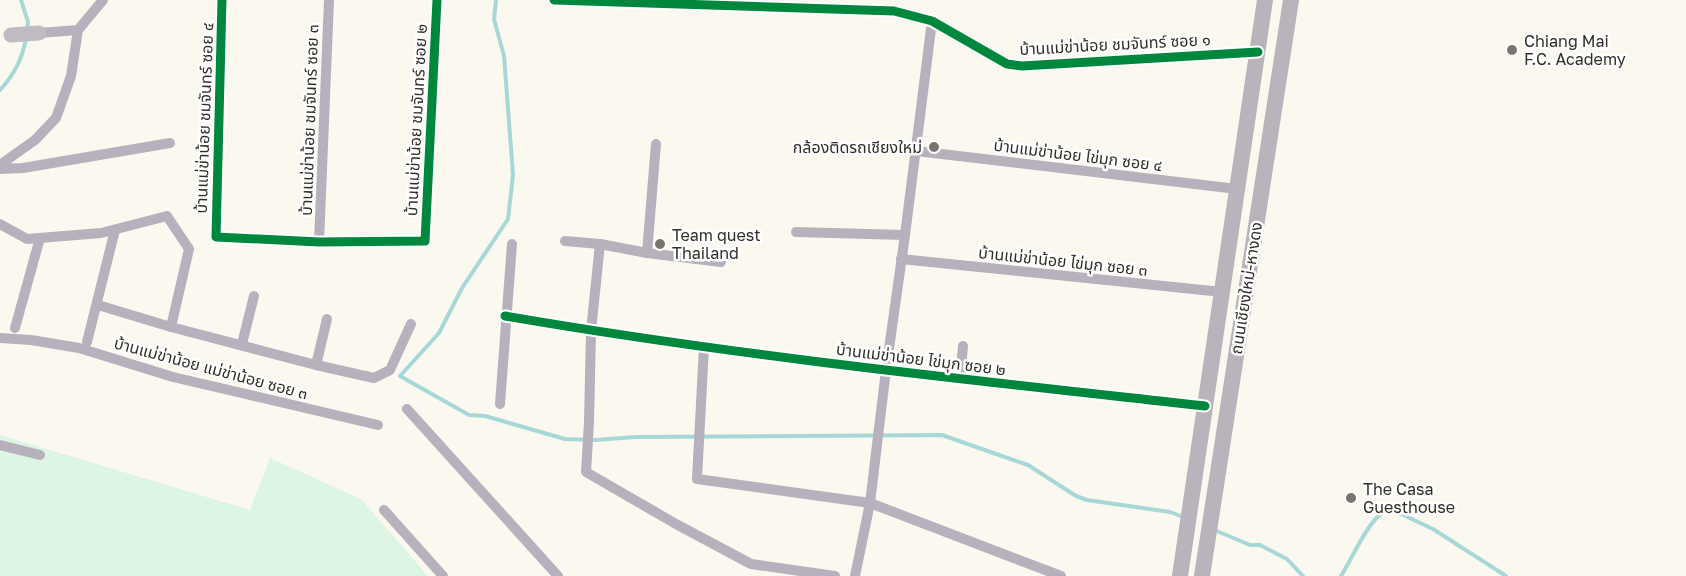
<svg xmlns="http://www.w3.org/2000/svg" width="1686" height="576" font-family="'Golos Text','Noto Sans Thai',sans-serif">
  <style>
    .green { fill: #ddf5e3 }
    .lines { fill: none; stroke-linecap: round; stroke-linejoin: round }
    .stream { stroke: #a7d8d8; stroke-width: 4 }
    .street { stroke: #b6b1bc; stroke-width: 10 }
    .secondary { stroke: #c0bbc2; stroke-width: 15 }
    .primary { stroke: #b9b3bb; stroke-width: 16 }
    .cycleway-casing { stroke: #fff; stroke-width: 13 }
    .cycleway { stroke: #00873e; stroke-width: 9 }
    .poi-dot { fill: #78756e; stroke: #fff; stroke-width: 2 }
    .labels { text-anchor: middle; stroke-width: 5; stroke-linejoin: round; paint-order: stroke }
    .poi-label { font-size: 16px; fill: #312e28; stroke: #fff; text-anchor: start }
    .street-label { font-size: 16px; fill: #312e28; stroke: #fff }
  </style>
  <rect width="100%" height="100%" fill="#fbf8f0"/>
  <!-- green -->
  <polygon class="green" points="0,435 250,510 270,458 361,499 428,576 0,576"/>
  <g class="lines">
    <!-- stream -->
    <g class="stream">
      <polyline points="21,0 28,22 27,31"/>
      <polyline points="496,0 494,19 504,56 513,175 508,219 462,288 439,333 400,376 469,415 485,416 565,439 596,440 635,437 942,435 1028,465 1076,496 1087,500 1170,512 1183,517"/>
      <path d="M0,90C13,76 23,57 26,38"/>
      <polyline points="1212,529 1250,545 1260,545 1287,559 1303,576"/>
      <path d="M1341,576C1351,560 1367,524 1381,514C1385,511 1390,511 1395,511L1433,529L1506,576"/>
    </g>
    <!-- street -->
    <g class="street">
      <polyline points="222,0 216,237 319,242 425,241 437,0"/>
      <polyline points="554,0 894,11 932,21 1007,64 1022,66 1258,52"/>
      <polyline points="39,33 78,30"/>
      <polyline points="656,144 647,253 721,262"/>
      <polyline points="916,151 1237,189"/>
      <polyline points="0,165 35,140 56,118 71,76 78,30 103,0"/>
      <polyline points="0,169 23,168 170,143"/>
      <polyline points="0,224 27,239 101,233 167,216 189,249 171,327 316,365 374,378 390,370 411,324"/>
      <polyline points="796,232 905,235"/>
      <polyline points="565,241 600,244 647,253"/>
      <polyline points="319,242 329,0"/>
      <polyline points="600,244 591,331 589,422 586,472 676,524 751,564 835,576"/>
      <polyline points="901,259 1222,292"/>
      <polyline points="98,305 171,327"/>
      <path d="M505,316C737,356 971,380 1205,406"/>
      <polyline points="15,328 40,238"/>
      <polyline points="0,338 31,340 79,348 173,377 378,425"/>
      <polyline points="87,342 115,230"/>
      <polyline points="242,344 254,296"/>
      <polyline points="704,347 697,479 870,503 1061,576"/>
      <polyline points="316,365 327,319"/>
      <polyline points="960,379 963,346"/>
      <polyline points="500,404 512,244"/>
      <polyline points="407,409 558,576"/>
      <polyline points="0,445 40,455"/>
      <polyline points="384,510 443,576"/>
      <polyline points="855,576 870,503 886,370 905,235 932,21"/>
    </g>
    <!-- secondary -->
    <polyline class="secondary" points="11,35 39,33"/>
    <!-- primary -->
    <g class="primary">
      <polyline points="1180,576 1265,0"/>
      <polyline points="1202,576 1291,0"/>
    </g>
    <!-- cycleway casing -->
    <g class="cycleway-casing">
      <g id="cycleway">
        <polyline points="222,0 216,237 319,242 425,241 437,0"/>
        <polyline points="554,0 894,11 932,21 1007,64 1022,66 1258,52"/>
        <path d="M505,316C737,356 971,380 1205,406"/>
      </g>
    </g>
    <!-- cycleway -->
    <use href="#cycleway" class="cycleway"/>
  </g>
  <!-- markers -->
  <g class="poi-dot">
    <circle cx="1512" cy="50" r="6"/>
    <circle cx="934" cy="147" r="6"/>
    <circle cx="660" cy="244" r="6"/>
    <circle cx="1351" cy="498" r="6"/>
  </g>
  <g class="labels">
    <!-- poi labels -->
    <g class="poi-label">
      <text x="1524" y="47">Chiang Mai<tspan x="1524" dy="18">F.C. Academy</tspan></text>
      <text x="922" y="153" text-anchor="end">กล้องติดรถเชียงใหม่</text>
      <text x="672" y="241">Team quest<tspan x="672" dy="18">Thailand</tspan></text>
      <text x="1363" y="495">The Casa<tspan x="1363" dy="18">Guesthouse</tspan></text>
    </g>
    <!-- street labels -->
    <g class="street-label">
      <text transform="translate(1115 44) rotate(-3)" y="6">บ้านแม่ข่าน้อย ชมจันทร์ ซอย ๑</text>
      <text transform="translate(204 118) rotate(-88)" y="6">บ้านแม่ข่าน้อย ชมจันทร์ ซอย ๔</text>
      <text transform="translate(309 120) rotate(-88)" y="6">บ้านแม่ข่าน้อย ชมจันทร์ ซอย ๓</text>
      <text transform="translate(416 120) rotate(-87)" y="6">บ้านแม่ข่าน้อย ชมจันทร์ ซอย ๒</text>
      <text transform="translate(1078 155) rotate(7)" y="6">บ้านแม่ข่าน้อย ไข่มุก ซอย ๔</text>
      <text transform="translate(1063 261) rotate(6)" y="6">บ้านแม่ข่าน้อย ไข่มุก ซอย ๓</text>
      <text transform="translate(1246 288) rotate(-81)" y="6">ถนนเชียงใหม่-หางดง</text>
      <text transform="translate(921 359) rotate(7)" y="6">บ้านแม่ข่าน้อย ไข่มุก ซอย ๒</text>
      <text transform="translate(211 368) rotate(15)" y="6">บ้านแม่ข่าน้อย แม่ข่าน้อย ซอย ๓</text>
    </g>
  </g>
</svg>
